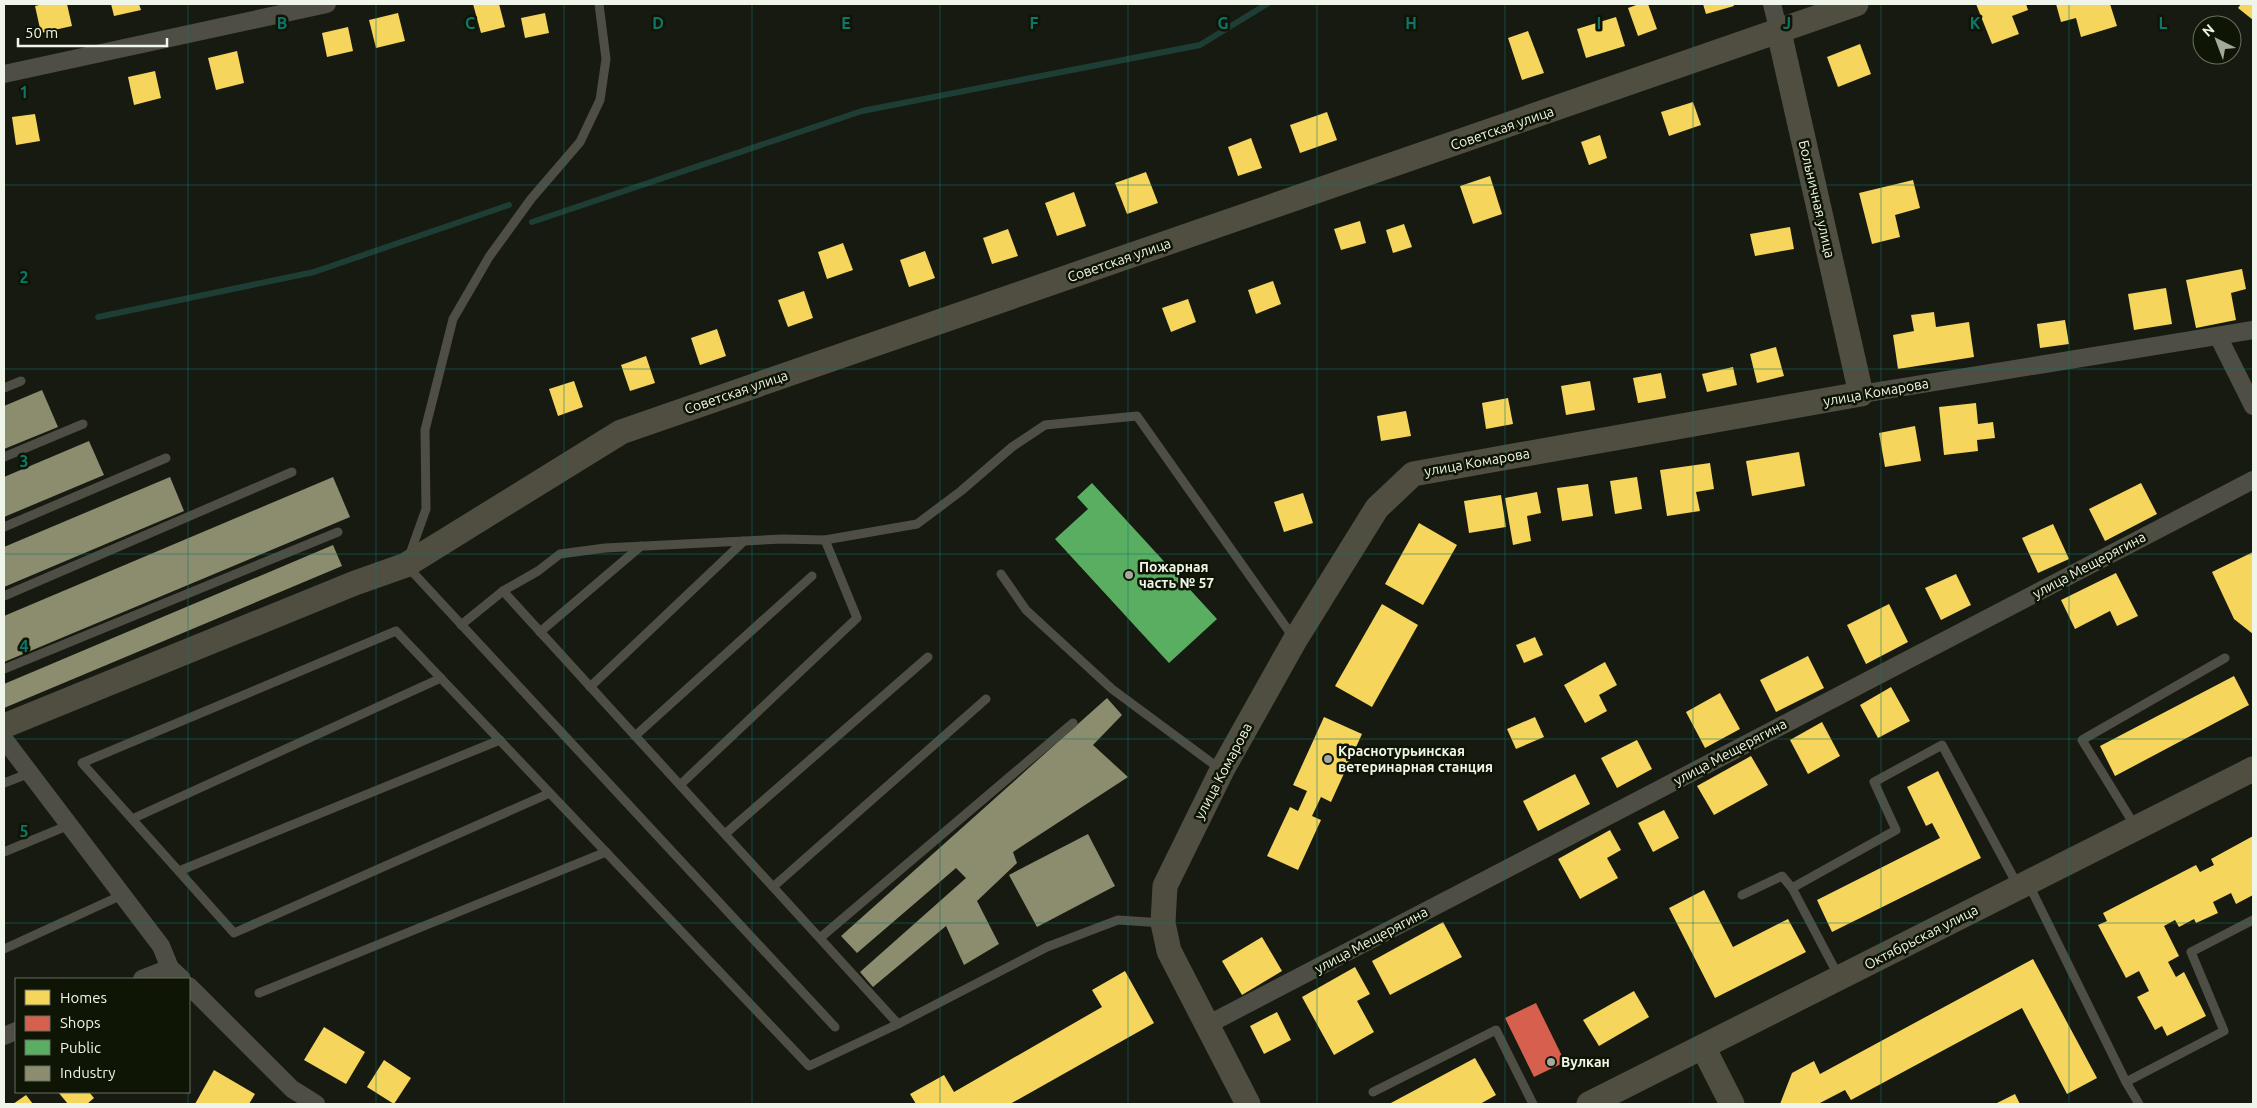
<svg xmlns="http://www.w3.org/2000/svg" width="2257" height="1108" font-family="Ubuntu,sans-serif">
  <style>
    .homes { fill: #f6d55c }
    .shops { fill: #d6604d }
    .public { fill: #5aae61 }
    .industry { fill: #8c8c6e }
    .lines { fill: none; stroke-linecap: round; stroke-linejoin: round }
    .stream { stroke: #1e3d34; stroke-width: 6 }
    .lane { stroke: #4e4e44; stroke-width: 9 }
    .street { stroke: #4e4e44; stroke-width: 18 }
    .secondary { stroke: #4f4e41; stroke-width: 25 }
    .grid { fill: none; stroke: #0f766e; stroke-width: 1; stroke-opacity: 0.55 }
    .poi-dot { fill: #a4a89d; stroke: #0f1505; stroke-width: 2 }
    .labels { text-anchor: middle; stroke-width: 5; stroke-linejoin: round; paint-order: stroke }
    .street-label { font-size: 14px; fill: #f0f5e9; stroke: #0f1505 }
    .poi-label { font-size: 14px; font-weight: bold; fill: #f0f5e9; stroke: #0f1505; text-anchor: start }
    .grid-label { font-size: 16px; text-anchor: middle; font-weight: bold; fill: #0f766e; stroke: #0f1505; stroke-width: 5; stroke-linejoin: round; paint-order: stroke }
  </style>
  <rect width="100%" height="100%" fill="#171a11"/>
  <!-- homes -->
  <g class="homes">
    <polygon points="43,4 67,4 72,26 41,33 35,6"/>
    <polygon points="111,4 139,4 141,10 114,16"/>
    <polygon points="473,4 499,4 505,27 481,33"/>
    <polygon points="1639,4 1648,4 1657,29 1638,36 1628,8"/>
    <polygon points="1703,4 1733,4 1734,6 1706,14"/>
    <polygon points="1976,4 2026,4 2028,10 2012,16 2019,34 1992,44"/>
    <polygon points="2056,4 2110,4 2117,26 2081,37 2076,18 2061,22"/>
    <polygon points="2241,4 2253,4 2253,20 2238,8"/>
    <polygon points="398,13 405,41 376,48 369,20"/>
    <polygon points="545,13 549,33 525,38 521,18"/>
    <polygon points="1616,17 1625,46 1586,58 1577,29"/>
    <polygon points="348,27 353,51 327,57 322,33"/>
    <polygon points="1528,31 1544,73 1522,80 1508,38"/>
    <polygon points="1860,44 1871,74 1838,87 1827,57"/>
    <polygon points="237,51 244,83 216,90 208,58"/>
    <polygon points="155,71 161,98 134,105 128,77"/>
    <polygon points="1693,102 1701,125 1669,136 1661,112"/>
    <polygon points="1327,112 1337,140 1300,153 1290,125"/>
    <polygon points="35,114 40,141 16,145 12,117"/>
    <polygon points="1600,135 1607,158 1589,165 1581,142"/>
    <polygon points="1251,138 1262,168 1238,176 1228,147"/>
    <polygon points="1146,172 1158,203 1127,214 1115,183"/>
    <polygon points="1490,176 1502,214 1473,224 1460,186"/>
    <polygon points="1913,180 1920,208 1895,215 1900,237 1872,244 1859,193"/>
    <polygon points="1074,192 1086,226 1057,236 1045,203"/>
    <polygon points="1360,221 1366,243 1341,250 1334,229"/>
    <polygon points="1404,224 1412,247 1393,253 1386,230"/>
    <polygon points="1790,227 1794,249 1755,256 1750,234"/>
    <polygon points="1008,229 1018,256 992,264 983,238"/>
    <polygon points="843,243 853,270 827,279 818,252"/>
    <polygon points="925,251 935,278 909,287 900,260"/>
    <polygon points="2242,269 2246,289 2231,293 2236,320 2196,328 2186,280"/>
    <polygon points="1273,281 1281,304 1256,314 1248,290"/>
    <polygon points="2166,288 2172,324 2134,330 2128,294"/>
    <polygon points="804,291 813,318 788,327 778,300"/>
    <polygon points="1188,299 1196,322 1171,332 1162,308"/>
    <polygon points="1934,312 1936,327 1969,322 1974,357 1898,369 1893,335 1914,331 1911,315"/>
    <polygon points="2065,320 2069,344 2040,348 2037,324"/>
    <polygon points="717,329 726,356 700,365 691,338"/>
    <polygon points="1776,347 1784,376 1757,383 1750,354"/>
    <polygon points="646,356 655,383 630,391 621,365"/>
    <polygon points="1733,367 1737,385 1707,392 1702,374"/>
    <polygon points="1661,373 1666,398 1638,403 1633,378"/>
    <polygon points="574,381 583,407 558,416 549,389"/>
    <polygon points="1590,381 1595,410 1566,415 1561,386"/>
    <polygon points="1508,398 1513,424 1486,429 1482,403"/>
    <polygon points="1976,403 1978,424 1993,422 1995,438 1977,440 1978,451 1944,455 1939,407"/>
    <polygon points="1406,411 1411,436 1381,441 1377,416"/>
    <polygon points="1915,426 1921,461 1885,467 1879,433"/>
    <polygon points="1799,452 1805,486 1752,496 1746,461"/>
    <polygon points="1710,463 1714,489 1696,492 1700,511 1667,516 1660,470"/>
    <polygon points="1637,477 1642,509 1615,514 1610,481"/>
    <polygon points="2141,483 2157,514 2105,541 2089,509"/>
    <polygon points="1588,484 1593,516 1562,521 1557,488"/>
    <polygon points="1537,492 1541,513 1527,516 1531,541 1513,545 1505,498"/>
    <polygon points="1303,493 1313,523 1284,532 1274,502"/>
    <polygon points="1501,495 1506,527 1469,533 1464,501"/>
    <polygon points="1419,523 1457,545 1423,605 1385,584"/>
    <polygon points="2053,524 2069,559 2038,573 2022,538"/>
    <polygon points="2253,552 2253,634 2234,619 2212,572"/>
    <polygon points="2116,573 2138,616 2117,626 2110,611 2075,629 2061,600"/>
    <polygon points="1956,574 1971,605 1941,620 1925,588"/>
    <polygon points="1382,604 1418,625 1372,707 1335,686"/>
    <polygon points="1889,604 1908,642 1866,664 1847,625"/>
    <polygon points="1535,637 1543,655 1524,663 1516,645"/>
    <polygon points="1808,656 1824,688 1776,712 1760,680"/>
    <polygon points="1605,662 1617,685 1599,695 1607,711 1585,723 1564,685"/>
    <polygon points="2234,676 2249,705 2115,776 2100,746"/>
    <polygon points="1891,687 1910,721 1878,738 1860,705"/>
    <polygon points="1720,693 1740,729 1705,748 1686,712"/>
    <polygon points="1324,717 1362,734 1331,802 1321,797 1312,816 1321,820 1298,870 1267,856 1290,807 1298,811 1307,791 1293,785"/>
    <polygon points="1535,717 1544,737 1516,749 1507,729"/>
    <polygon points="1822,722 1840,756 1808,774 1790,740"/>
    <polygon points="1637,740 1652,769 1617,788 1601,758"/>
    <polygon points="1751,756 1768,785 1714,815 1697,786"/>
    <polygon points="1938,771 1981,858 1832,932 1817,900 1940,838 1932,823 1926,826 1907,787"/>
    <polygon points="1575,774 1590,804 1538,831 1523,801"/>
    <polygon points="1664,810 1679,838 1653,852 1638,823"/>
    <polygon points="1610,830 1621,850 1607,858 1618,878 1580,899 1558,859"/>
    <polygon points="2253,836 2253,895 2236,904 2231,893 2213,902 2218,913 2196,923 2194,919 2179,927 2175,920 2164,926 2179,956 2168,962 2176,977 2184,972 2206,1016 2167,1036 2162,1026 2155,1030 2137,997 2149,991 2139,971 2126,978 2098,925 2107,921 2103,913 2196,865 2200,872 2214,865 2211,859"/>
    <polygon points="1704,890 1733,947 1788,919 1806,952 1715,998 1669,908"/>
    <polygon points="1443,922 1462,957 1390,995 1372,961"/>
    <polygon points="1262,937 1282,971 1242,995 1222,961"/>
    <polygon points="2033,959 2097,1078 2067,1094 2022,1008 1851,1100 1845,1090 1818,1104 1780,1104 1792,1073 1814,1061 1820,1074"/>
    <polygon points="1355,967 1370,994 1357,1001 1374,1032 1334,1055 1302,997"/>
    <polygon points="1125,971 1154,1023 1010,1104 916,1104 910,1094 944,1075 954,1092 1102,1007 1092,990"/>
    <polygon points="1634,991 1649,1017 1599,1046 1583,1020"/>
    <polygon points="1277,1012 1291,1040 1264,1054 1250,1026"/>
    <polygon points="324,1027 365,1052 346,1084 304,1060"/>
    <polygon points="1475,1058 1496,1095 1480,1104 1389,1104"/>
    <polygon points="384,1060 411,1078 394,1104 367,1087"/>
    <polygon points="214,1070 255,1094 249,1104 195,1104"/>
    <polygon points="58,1092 89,1092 94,1098 87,1104 68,1104"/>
    <polygon points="2015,1094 2020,1104 1995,1104"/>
    <polygon points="26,1095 33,1104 13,1104"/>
  </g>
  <!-- shops -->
  <polygon class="shops" points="1536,1003 1565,1062 1534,1077 1505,1018"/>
  <!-- public -->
  <polygon class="public" points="1092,483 1217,619 1169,663 1055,539 1088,509 1077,497"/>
  <!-- industry -->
  <g class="industry">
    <polygon points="42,390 58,427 4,449 4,406"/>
    <polygon points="89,441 104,475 4,517 4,477"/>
    <polygon points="170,477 184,511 4,587 4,547"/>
    <polygon points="333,477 350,517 4,662 4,616"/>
    <polygon points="333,545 342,566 4,708 4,684"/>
    <polygon points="1107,698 1122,715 1093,745 1128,777 1013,852 1017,863 977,901 999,944 964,965 946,926 873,987 860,972 966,878 956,868 857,953 841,936"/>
    <polygon points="1088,834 1115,886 1037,927 1009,875"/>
  </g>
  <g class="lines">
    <!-- stream -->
    <g class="stream">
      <polyline points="532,222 862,111 1200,45 1267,4"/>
      <polyline points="98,317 314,272 509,205"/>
    </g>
    <!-- lane -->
    <g class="lane">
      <polyline points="599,4 606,59 600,100 580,142 531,199 489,257 453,319 425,430 426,509 406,565 835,1027"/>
      <polyline points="4,388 21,381"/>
      <polyline points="4,457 83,424"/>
      <polyline points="4,527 166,458"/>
      <polyline points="1001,574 1026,610 1112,689 1220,769"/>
      <polyline points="503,591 538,571 560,554 605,548 782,539 825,540 917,524 961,491 1012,447 1045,425 1137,416 1293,637"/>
      <polyline points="4,596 292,472"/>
      <polyline points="461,625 503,591 898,1024"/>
      <polyline points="540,632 641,546"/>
      <polyline points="4,669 338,532"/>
      <polyline points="590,687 744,541"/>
      <polyline points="635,736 812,576"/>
      <polyline points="4,783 30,773"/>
      <polyline points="680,785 857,618 825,540"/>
      <polyline points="550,793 234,933 82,763 396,631 809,1066 898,1024 1047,947 1118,920 1163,923"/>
      <polyline points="132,819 441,678"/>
      <polyline points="2135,826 2082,740 2225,658"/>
      <polyline points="725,834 928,657"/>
      <polyline points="4,852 69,825"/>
      <polyline points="179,871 500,740"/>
      <polyline points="2028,883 2126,1082 2139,1104"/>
      <polyline points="773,887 986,699"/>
      <polyline points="1792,888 1896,830 1874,782 1942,745 2018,886"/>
      <polyline points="1742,895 1782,876 1792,888 1838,975"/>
      <polyline points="820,938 1073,723"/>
      <polyline points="4,949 122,895"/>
      <polyline points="259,993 606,852"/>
      <polyline points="2126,1082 2224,1031 2191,952 2253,920"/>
      <polyline points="1373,1092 1496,1030 1533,1104"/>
    </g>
    <!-- street -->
    <g class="street">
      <polyline points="1772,4 1779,32"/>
      <polyline points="4,74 327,4"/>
      <polyline points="2218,336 2253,406"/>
      <polyline points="1861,394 2253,330"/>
      <polyline points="4,739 161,946 170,968"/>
      <polyline points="142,979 170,968 182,979"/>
      <polyline points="189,986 292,1089 316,1104"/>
      <polyline points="1207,1025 2253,480"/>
      <polyline points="4,1036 16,1031"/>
    </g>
    <!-- secondary -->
    <g class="secondary">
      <polyline points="4,726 355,583 406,565 621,432 1856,4"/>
      <polyline points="1703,1047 1732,1104"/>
      <polyline points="1248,1104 1169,951 1163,923 1165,886 1222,770 1295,640 1377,508 1413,474 1861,394 1779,32"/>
      <polyline points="1589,1104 2253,769"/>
    </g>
  </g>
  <!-- grid -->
  <path class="grid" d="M188,4V979M376,4V1104M564,4V1104M752,4V1104M940,4V1104M1128,4V1104M1317,4V1104M1505,4V1104M1693,4V1104M1881,4V1104M2069,4V1104M4,185H2253M4,369H2253M4,554H2253M4,739H2253M4,923H2253M188,1092V1104"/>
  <!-- markers -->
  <g class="poi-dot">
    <circle cx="1129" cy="575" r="5"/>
    <circle cx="1328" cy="759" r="5"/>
    <circle cx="1551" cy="1062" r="5"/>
  </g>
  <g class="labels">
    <!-- street labels -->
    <g class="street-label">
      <text transform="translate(1502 128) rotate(-19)" y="5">Советская улица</text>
      <text transform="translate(1817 199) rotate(77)" y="5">Больничная улица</text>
      <text transform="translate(1119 260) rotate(-19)" y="5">Советская улица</text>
      <text transform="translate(736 392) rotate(-19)" y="5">Советская улица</text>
      <text transform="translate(1876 392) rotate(-10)" y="5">улица Комарова</text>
      <text transform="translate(1477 462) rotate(-10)" y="5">улица Комарова</text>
      <text transform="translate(2089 565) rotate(-28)" y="5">улица Мещерягина</text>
      <text transform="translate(1730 752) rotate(-28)" y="5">улица Мещерягина</text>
      <text transform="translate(1223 771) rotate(-62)" y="5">улица Комарова</text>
      <text transform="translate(1921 937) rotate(-27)" y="5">Октябрьская улица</text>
      <text transform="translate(1371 940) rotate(-28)" y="5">улица Мещерягина</text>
    </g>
    <!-- poi labels -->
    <g class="poi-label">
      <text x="1139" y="572">Пожарная<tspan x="1139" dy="16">часть № 57</tspan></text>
      <text x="1338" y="756">Краснотурьинская<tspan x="1338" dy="16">ветеринарная станция</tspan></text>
      <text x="1561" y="1067">Вулкан</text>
    </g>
  </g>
  <g class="grid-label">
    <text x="282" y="29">B</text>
    <text x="470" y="29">C</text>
    <text x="658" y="29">D</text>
    <text x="846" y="29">E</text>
    <text x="1034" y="29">F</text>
    <text x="1223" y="29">G</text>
    <text x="1411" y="29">H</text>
    <text x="1599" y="29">I</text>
    <text x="1787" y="29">J</text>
    <text x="1975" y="29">K</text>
    <text x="2163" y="29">L</text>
    <text x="24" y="98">1</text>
    <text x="24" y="283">2</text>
    <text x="24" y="467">3</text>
    <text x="24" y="652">4</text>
    <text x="24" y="837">5</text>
  </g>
  <!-- border -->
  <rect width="2257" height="1108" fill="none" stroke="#f0f5e9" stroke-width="10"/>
  <!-- legend -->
  <rect x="15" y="978" width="175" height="115" fill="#0f1505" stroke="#696f60"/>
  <rect x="25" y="990" width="25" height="15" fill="#f6d55c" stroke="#696f60"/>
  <text x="60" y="1003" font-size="15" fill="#f0f5e9">Homes</text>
  <rect x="25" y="1016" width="25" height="15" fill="#d6604d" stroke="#696f60"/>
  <text x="60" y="1028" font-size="15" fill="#f0f5e9">Shops</text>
  <rect x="25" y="1040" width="25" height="15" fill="#5aae61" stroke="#696f60"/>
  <text x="60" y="1053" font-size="15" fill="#f0f5e9">Public</text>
  <rect x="25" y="1066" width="25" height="15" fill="#8c8c6e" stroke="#696f60"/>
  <text x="60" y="1078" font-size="15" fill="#f0f5e9">Industry</text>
  <!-- north arrow -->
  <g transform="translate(2217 40) rotate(318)"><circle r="24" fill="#0f1505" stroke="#696f60"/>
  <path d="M0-4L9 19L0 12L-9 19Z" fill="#a4a89d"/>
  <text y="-8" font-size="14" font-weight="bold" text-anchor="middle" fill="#f0f5e9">N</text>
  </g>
  <!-- scale -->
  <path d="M18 38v8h149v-8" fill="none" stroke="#f0f5e9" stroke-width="2.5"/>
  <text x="25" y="38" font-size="15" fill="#f0f5e9" stroke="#0f1505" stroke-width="4" paint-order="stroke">50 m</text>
</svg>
